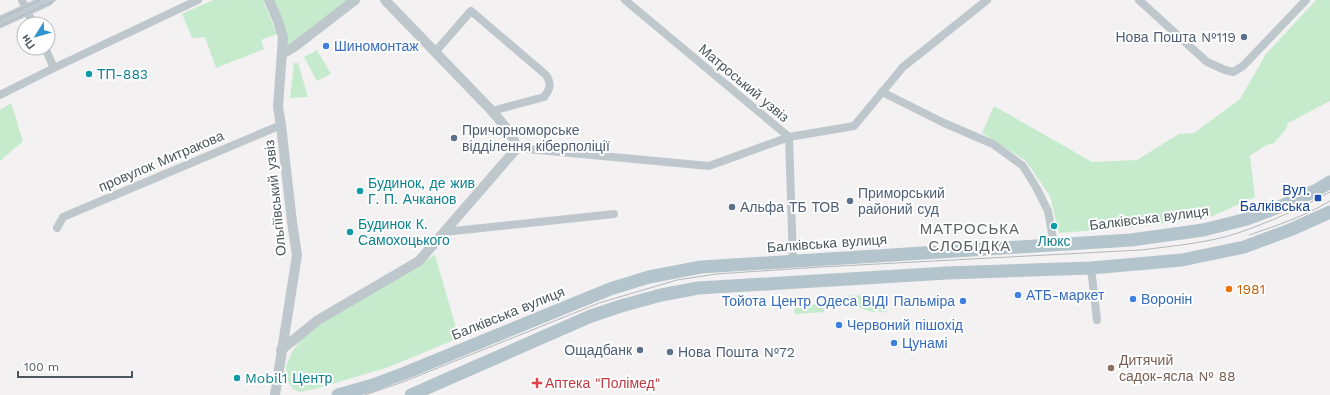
<svg xmlns="http://www.w3.org/2000/svg" width="1330" height="395" font-family="'Work Sans',sans-serif">
  <style>
    .green { fill: #c5ebcc }
    .lines { fill: none; stroke-linecap: round; stroke-linejoin: round }
    .minor { stroke: #bec7cb; stroke-width: 8 }
    .tertiary { stroke: #bec7cb; stroke-width: 10 }
    .secondary { stroke: #bfcad0; stroke-width: 12 }
    .primary { stroke: #b4c4cc; stroke-width: 13 }
    .tram { stroke: #b3b7ba; stroke-width: 1 }
    .service-dot { fill: #5c6f8a; stroke: #fff; stroke-width: 1.5 }
    .shop-dot { fill: #3f7fe0; stroke: #fff; stroke-width: 1.5 }
    .culture-dot { fill: #0f9aa8; stroke: #fff; stroke-width: 1.5 }
    .transit-dot { fill: #1a4fb4; stroke: #fff; stroke-width: 1.5 }
    .food-dot { fill: #e8710a; stroke: #fff; stroke-width: 1.5 }
    .education-dot { fill: #8d6e63; stroke: #fff; stroke-width: 1.5 }
    .health-dot { fill: #e0444e; stroke: #fff; stroke-width: 1.5 }
    .labels { text-anchor: middle; stroke-width: 4; stroke-linejoin: round; paint-order: stroke }
    .service-label { font-size: 14px; fill: #4e5e75; stroke: #fff; text-anchor: start }
    .shop-label { font-size: 14px; fill: #366cbe; stroke: #fff; text-anchor: start }
    .culture-label { font-size: 14px; fill: #0d838f; stroke: #fff; text-anchor: start }
    .street-label { font-size: 14px; fill: #4a575c; stroke: #fff }
    .transit-label { font-size: 14px; fill: #164399; stroke: #fff; text-anchor: end }
    .food-label { font-size: 14px; fill: #c56008; stroke: #fff; text-anchor: start }
    .education-label { font-size: 14px; fill: #785e54; stroke: #fff; text-anchor: start }
    .health-label { font-size: 14px; fill: #be3a42; stroke: #fff; text-anchor: start }
    .neighbourhood-label { font-size: 15px; letter-spacing: 1px; fill: #5e6264; stroke: #fff }
  </style>
  <rect width="100%" height="100%" fill="#f3f1f1"/>
  <!-- green -->
  <g class="green">
    <polygon points="213,0 263,0 277,34 261,40 264,49 216,68 205,37 192,38 182,14"/>
    <polygon points="269,0 355,0 282,54"/>
    <polygon points="1316,0 1330,0 1330,101 1288,123 1286,129 1274,143 1266,145 1250,156 1255,197 1208,218 1125,228 1059,233 1050,196 1026,161 982,133 994,106 1092,162 1137,160 1179,134 1194,133 1240,99 1266,54"/>
    <polygon points="317,50 331,74 317,81 304,57"/>
    <polygon points="294,63 298,63 308,97 290,98"/>
    <polygon points="11,103 23,141 0,161 0,110"/>
    <polygon points="435,255 459,338 389,367 315,389 299,392 292,388 287,379 286,366 293,350 305,335 320,322"/>
    <polygon points="890,294 886,313 879,311 872,312 843,302 844,296"/>
    <polygon points="824,304 824,312 795,314 794,305"/>
  </g>
  <g class="lines">
    <!-- minor -->
    <g class="minor">
      <polyline points="22,0 33,24"/>
      <polyline points="625,0 789,137 793,262"/>
      <polyline points="1139,0 1207,62 1225,70 1233,72 1243,66 1306,0"/>
      <polyline points="45,48 54,68"/>
      <path d="M435,52L471,11L546,75C552,84 550,89 544,97L492,111"/>
      <polyline points="882,92 944,123 993,144 1023,166 1036,187 1048,211 1054,244"/>
      <polyline points="0,95 54,68 198,0"/>
      <polyline points="517,148 709,166 789,137 854,126 903,67 987,0"/>
      <polyline points="57,228 63,217 281,125"/>
      <polyline points="444,232 614,214"/>
      <polyline points="1091,268 1097,320"/>
    </g>
    <!-- tertiary -->
    <g class="tertiary">
      <polyline points="269,0 278,21 283,37 278,107 281,125 292,222 297,255 275,395"/>
      <polyline points="282,54 294,47 355,0"/>
      <path d="M281,350L318,320L419,261L517,148C512,133 502,123 492,111L385,0"/>
    </g>
    <!-- secondary -->
    <polyline class="secondary" points="0,22 48,0"/>
    <!-- primary -->
    <g class="primary">
      <polyline points="338,395 373,385 405,373 610,289 649,277 701,267 1131,240 1203,230 1247,219 1284,205 1317,190 1330,182"/>
      <polyline points="411,395 591,316 621,306 661,295 698,288 947,273 1091,268 1182,260 1244,247 1290,230 1330,212"/>
    </g>
    <!-- tram -->
    <g class="tram">
      <polyline points="0,19 40,0"/>
      <polyline points="0,26 56,0"/>
      <path d="M1249,235C1276,226 1305,216 1330,201"/>
      <path d="M365,395L403,382L599,303L677,280L716,274L821,267L1141,250C1172,246 1208,243 1238,233C1270,222 1301,208 1330,192"/>
    </g>
  </g>
  <!-- markers -->
  <g class="service-dot">
    <circle cx="1244" cy="37" r="4"/>
    <circle cx="454" cy="138" r="4"/>
    <circle cx="850" cy="201" r="4"/>
    <circle cx="732" cy="207" r="4"/>
    <circle cx="640" cy="350" r="4"/>
    <circle cx="670" cy="352" r="4"/>
  </g>
  <g class="shop-dot">
    <circle cx="326" cy="46" r="4"/>
    <circle cx="1018" cy="295" r="4"/>
    <circle cx="1133" cy="299" r="4"/>
    <circle cx="963" cy="301" r="4"/>
    <circle cx="839" cy="325" r="4"/>
    <circle cx="894" cy="343" r="4"/>
  </g>
  <g class="culture-dot">
    <circle cx="89" cy="74" r="4"/>
    <circle cx="360" cy="191" r="4"/>
    <circle cx="1054" cy="226" r="4"/>
    <circle cx="350" cy="232" r="4"/>
    <circle cx="237" cy="378" r="4"/>
  </g>
  <rect class="transit-dot" x="1314" y="194" width="8" height="8" rx="2"/>
  <circle class="food-dot" cx="1229" cy="289" r="4"/>
  <circle class="education-dot" cx="1111" cy="368" r="4"/>
  <path class="health-dot" d="M535 377h4v4h4v4h-4v4h-4v-4h-4v-4h4z"/>
  <g class="labels">
    <!-- service labels -->
    <g class="service-label">
      <text x="1236" y="42" text-anchor="end">Нова Пошта №119</text>
      <text x="462" y="135">Причорноморське<tspan x="462" dy="16">відділення кіберполіції</tspan></text>
      <text x="858" y="198">Приморський<tspan x="858" dy="16">районий суд</tspan></text>
      <text x="740" y="212">Альфа ТБ ТОВ</text>
      <text x="632" y="355" text-anchor="end">Ощадбанк</text>
      <text x="678" y="357">Нова Пошта №72</text>
    </g>
    <!-- shop labels -->
    <g class="shop-label">
      <text x="334" y="51">Шиномонтаж</text>
      <text x="1026" y="300">АТБ-маркет</text>
      <text x="1141" y="304">Воронін</text>
      <text x="955" y="306" text-anchor="end">Тойота Центр Одеса ВІДІ Пальміра</text>
      <text x="847" y="330">Червоний пішохід</text>
      <text x="902" y="348">Цунамі</text>
    </g>
    <!-- culture labels -->
    <g class="culture-label">
      <text x="97" y="79">ТП-883</text>
      <text x="368" y="188">Будинок, де жив<tspan x="368" dy="16">Г. П. Ачканов</tspan></text>
      <text x="358" y="229">Будинок К.<tspan x="358" dy="16">Самохоцького</tspan></text>
      <text x="1054" y="246" text-anchor="middle">Люкс</text>
      <text x="245" y="383">Mobil1 Центр</text>
    </g>
    <!-- street labels -->
    <g class="street-label">
      <text transform="translate(744 83) rotate(40)" y="5">Матроський узвіз</text>
      <text transform="translate(161 161) rotate(-23)" y="5">провулок Митракова</text>
      <text transform="translate(275 198) rotate(-96)" y="5">Ольгіївський узвіз</text>
      <text transform="translate(1149 218) rotate(-7)" y="5">Балківська вулиця</text>
      <text transform="translate(827 243) rotate(-4)" y="5">Балківська вулиця</text>
      <text transform="translate(508 313) rotate(-22)" y="5">Балківська вулиця</text>
    </g>
    <!-- transit labels -->
    <g class="transit-label">
      <text x="1310" y="195">Вул.<tspan x="1310" dy="16">Балківська</tspan></text>
    </g>
    <!-- food labels -->
    <g class="food-label">
      <text x="1237" y="294">1981</text>
    </g>
    <!-- education labels -->
    <g class="education-label">
      <text x="1119" y="365">Дитячий<tspan x="1119" dy="16">садок-ясла № 88</tspan></text>
    </g>
    <!-- health labels -->
    <g class="health-label">
      <text x="545" y="388">Аптека "Полімед"</text>
    </g>
    <!-- neighbourhood labels -->
    <g class="neighbourhood-label">
      <text x="970" y="234">МАТРОСЬКА<tspan x="970" dy="17">СЛОБІДКА</tspan></text>
    </g>
  </g>
  <!-- north arrow -->
  <g transform="translate(36 36) rotate(233)"><circle r="19" fill="#ffffff" stroke="#b7bcbe"/>
  <path d="M0-3L7 15L0 10L-7 15Z" fill="#2f93cf"/>
  <text y="-6" font-size="11" font-weight="bold" text-anchor="middle" fill="#4a575c">Пн</text>
  </g>
  <!-- scale -->
  <path d="M18 371v6h114v-6" fill="none" stroke="#4a575c" stroke-width="2"/>
  <text x="24" y="371" font-size="12" fill="#4a575c" stroke="#ffffff" stroke-width="3" paint-order="stroke">100 m</text>
</svg>
